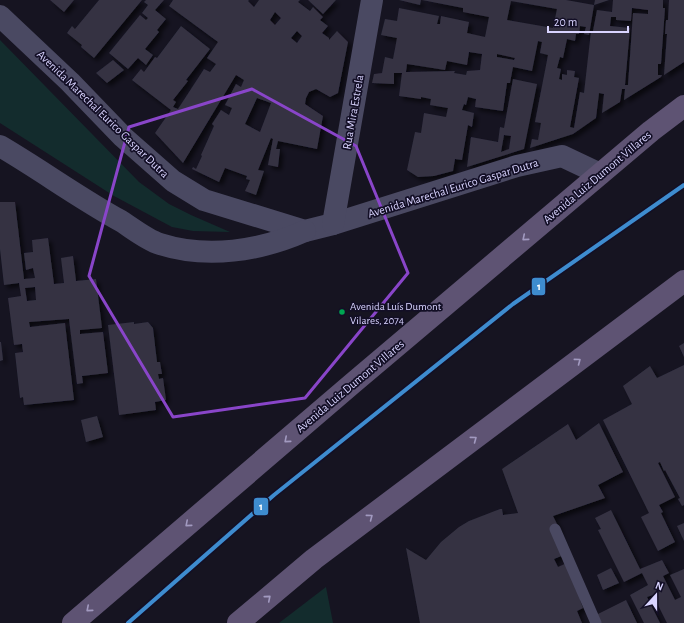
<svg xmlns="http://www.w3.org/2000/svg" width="684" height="623" font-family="'Alegreya Sans',sans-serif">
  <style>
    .green { fill: #132c2d }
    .building { fill: #343243; fill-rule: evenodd; filter: url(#shadow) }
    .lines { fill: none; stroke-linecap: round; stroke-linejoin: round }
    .service { stroke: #4a4962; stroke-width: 11 }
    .minor { stroke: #4a4962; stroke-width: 22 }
    .primary { stroke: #5e5373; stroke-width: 22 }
    .metro-1-casing { stroke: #130f26; stroke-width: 7 }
    .metro-1 { stroke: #3e8ccf; stroke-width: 4 }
    .oneway { stroke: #a29ac0 }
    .marked { fill: none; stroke: #8945c9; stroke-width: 3; stroke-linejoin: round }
    .bus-dot { fill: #00a651; stroke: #130f26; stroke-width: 1.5 }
    .labels { text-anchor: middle; stroke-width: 3.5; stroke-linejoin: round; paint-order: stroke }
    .bus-label { font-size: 11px; fill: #d9d4ff; stroke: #130f26; text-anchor: start }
    .street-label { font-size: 12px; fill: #d9d4ff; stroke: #130f26 }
    .line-badge { stroke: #130f26; stroke-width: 1.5 }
    .badge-label { font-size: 11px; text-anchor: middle; font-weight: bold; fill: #fff }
  </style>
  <defs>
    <filter id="shadow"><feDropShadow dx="3.5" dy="3.5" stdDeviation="2" flood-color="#0009"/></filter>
  </defs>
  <rect width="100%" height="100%" fill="#161421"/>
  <!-- green -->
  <g class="green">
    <polygon points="0,40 139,182 169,204 191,215 230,232 193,231 172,227 114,196 0,123"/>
    <polygon points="326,587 333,623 279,623"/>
  </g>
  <!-- building -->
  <g class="building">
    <polygon points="50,0 74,0 64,12"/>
    <polygon points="99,0 142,0 94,58 81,47 82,45 67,33 72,26 75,29"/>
    <polygon points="146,0 164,0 155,10 166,19 157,30 159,32 145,49 153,55 146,65 138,58 128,69 109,53 140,15 146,20 148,18 142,13 148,5 144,2"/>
    <path d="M173,0H249L248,1L254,7L259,0H300L298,2L310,11L313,7L323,17L320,20L328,26L322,33L329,38V40L337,31L348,42L338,93L330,97L316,89L309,92L306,98L305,104L323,116L317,149L278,141L276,149H280L278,167L268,165L273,139L271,138L258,170L264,171L256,195L245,191L250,180L246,179L247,176L225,168L219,182L192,169L193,167L196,169L202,156L201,155L214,126L212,124L221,110L229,115L232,108L225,105L236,84L241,87L244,80L236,75L183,163L155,133L171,110L132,80L141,69L144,72L155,57L157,58L181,26L210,49L186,80L188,81L173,100L176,102L173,107L178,109L204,69L210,72L216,64L207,58L218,42L169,6ZM275,12L281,18L275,25L270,20ZM297,31L302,36L297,43L291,38ZM257,98L271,103L260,132L245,124Z"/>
    <polygon points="308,0 336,0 323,14"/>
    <polygon points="399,0 421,0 420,5"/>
    <path d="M422,0H566L594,5L589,35L584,34L586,27L580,26L579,34H576L575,41L567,39L563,58L560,57L557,68L561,69L559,79L562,80V74L567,75V70L575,71L574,77L579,78L570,127L574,128L580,92L584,93L591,31H593L597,10L612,12L613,0H663V8H665L661,64H658V75H662L661,77L624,100L625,89H622L620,102L602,113L604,94L599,93L596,118L573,134L530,148L532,139L538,140L541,123L535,122L548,55L540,53L542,42L538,41L532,71L513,67L510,83H507L503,111L475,107L476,99L468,97L466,105L464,104L462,110L474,113L472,127L468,125L462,160L455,159L453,171L434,176L418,177L407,170L415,132L421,133L424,113L446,117L448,108L430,105L431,99L421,97V99L399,96L402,73H394V84L372,83L374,74L382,73L385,57L393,59L397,38L381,35L385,19L397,21L399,8L439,16L437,24H440L441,16L469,22L467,33L485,37L489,17L463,12V8ZM511,1L557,9L553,28L507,20ZM632,8L648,10V14L633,13L628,85H625L630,28L610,26L611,17H616V20L631,21ZM469,52L482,54L480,70L467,71L466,75L454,73L455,71L406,72L407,64L445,70L447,61L467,65ZM497,54L515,58L514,60L497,57Z"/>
    <polygon points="595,0 609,0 594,5"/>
    <polygon points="669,0 684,0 684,62 664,75 667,34 665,34 666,20 668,20"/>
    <polygon points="113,60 124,70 107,83 96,73"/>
    <path d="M513,79L537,84L524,149L467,167L471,137L498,142L500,127L504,128ZM504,135L511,136L509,149L501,152Z"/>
    <path d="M0,202H15L24,279L35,278L33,268L26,270L24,253L33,252L32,240L48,238L54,284L64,283L61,258L73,256L76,281L96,279L102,328L80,330V334L103,332L108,373L82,376L83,383L77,384L69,319L29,322L30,327L65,323L74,400L24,405L23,397L20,398L15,353L23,352L22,344L14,345L8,298L21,296L19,283L4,285L0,249ZM35,287L36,300L27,301L25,288Z"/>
    <polygon points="134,322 134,324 148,322 153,328 157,362 160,362 162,374 158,374 159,379 163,378 166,400 155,402 156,410 119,415 108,325"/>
    <polygon points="0,342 1,342 3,360 0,361"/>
    <polygon points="684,343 684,357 679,346"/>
    <polygon points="684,365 684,505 682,506 678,499 680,498 665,470 664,471 660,462 658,463 675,497 659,505 663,512 661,513 675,542 658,551 641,517 649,513 603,420 632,404 623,386 650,366 657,378"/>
    <polygon points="97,416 103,437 86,442 81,420"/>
    <polygon points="599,423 623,472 598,485 605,498 553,516 558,526 564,555 554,559 558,567 567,563 583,599 580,600 583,608 577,611 582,623 420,623 406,548 426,560 441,542 459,527 469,521 500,509 502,509 503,515 518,513 502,469 568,424 576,440"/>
    <polygon points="611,510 640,569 662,560 669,573 663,576 675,600 681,597 670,575 684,569 684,623 667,623 653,595 647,597 660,623 644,623 630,595 648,585 642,573 624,582 598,530 601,529 595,518"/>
    <polygon points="684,523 684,541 677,526"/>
    <polygon points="611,568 619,583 603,590 597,575"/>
    <polygon points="626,600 637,623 599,623 596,615"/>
  </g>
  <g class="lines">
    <!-- service -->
    <polyline class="service" points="555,529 596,623"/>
    <!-- minor -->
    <g class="minor">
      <polyline points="0,16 70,82 123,137 173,181 204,200 305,231 333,224 517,166 562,156 600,174"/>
      <path d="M0,146C41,170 79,198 121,221C132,228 147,240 160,244C207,259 260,251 305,231"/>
      <polyline points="333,224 372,0"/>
    </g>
    <!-- primary -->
    <g class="primary">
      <polyline points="73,623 353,383 651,131 684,106"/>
      <polyline points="238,623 314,559 684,281"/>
    </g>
    <!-- metro-1 casing -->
    <g class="metro-1-casing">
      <polyline id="metro-1" points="128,623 274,495 513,304 684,185"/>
    </g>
    <!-- metro-1 -->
    <use href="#metro-1" class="metro-1"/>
  </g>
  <!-- one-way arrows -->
  <defs><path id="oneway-chevron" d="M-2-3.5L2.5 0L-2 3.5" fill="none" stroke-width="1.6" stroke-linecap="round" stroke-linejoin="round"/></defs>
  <g class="oneway">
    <use href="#oneway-chevron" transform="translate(525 238) rotate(140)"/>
    <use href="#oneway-chevron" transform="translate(578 361) rotate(-37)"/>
    <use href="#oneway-chevron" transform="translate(474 439) rotate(-37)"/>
    <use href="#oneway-chevron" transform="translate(287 440) rotate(139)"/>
    <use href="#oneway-chevron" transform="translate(370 517) rotate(-37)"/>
    <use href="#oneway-chevron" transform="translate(188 524) rotate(139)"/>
    <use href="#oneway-chevron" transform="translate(268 598) rotate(-40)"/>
    <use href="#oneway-chevron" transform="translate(89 609) rotate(139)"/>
  </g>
  <!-- marked area -->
  <path class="marked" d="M252,89L356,146L408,273L305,398L173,417L89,276L129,127Z"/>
  <!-- markers -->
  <circle class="bus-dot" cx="342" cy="312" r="3.5"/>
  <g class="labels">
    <!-- bus labels -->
    <g class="bus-label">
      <text x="350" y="310">Avenida Luís Dumont<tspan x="350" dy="14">Vilares, 2074</tspan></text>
    </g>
    <!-- street labels -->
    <g class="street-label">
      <text transform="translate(353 112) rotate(-80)" y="4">Rua Mira Estrela</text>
      <text transform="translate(103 114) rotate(44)" y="4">Avenida Marechal Eurico Gaspar Dutra</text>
      <text transform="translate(597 177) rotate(-40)" y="4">Avenida Luiz Dumont Villares</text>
      <text transform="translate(453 188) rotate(-17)" y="4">Avenida Marechal Eurico Gaspar Dutra</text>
      <text transform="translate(350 386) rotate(-40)" y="4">Avenida Luiz Dumont Villares</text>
    </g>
  </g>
  <g class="line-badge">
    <rect x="531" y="277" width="15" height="19" rx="4" fill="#3e8ccf"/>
    <rect x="253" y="497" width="16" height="19" rx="4" fill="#3e8ccf"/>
  </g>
  <g class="badge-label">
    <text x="539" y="290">1</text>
    <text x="261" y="510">1</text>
  </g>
  <!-- north arrow -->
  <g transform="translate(656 595) rotate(21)" stroke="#130f26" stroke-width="3" paint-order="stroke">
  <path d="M0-3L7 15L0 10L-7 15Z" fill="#d9d4ff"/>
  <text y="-6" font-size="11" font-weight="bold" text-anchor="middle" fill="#d9d4ff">N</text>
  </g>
  <!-- scale -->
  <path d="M548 26v6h80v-6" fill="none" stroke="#d9d4ff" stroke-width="2"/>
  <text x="554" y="26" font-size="12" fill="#d9d4ff" stroke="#130f26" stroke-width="3" paint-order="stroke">20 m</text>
</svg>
